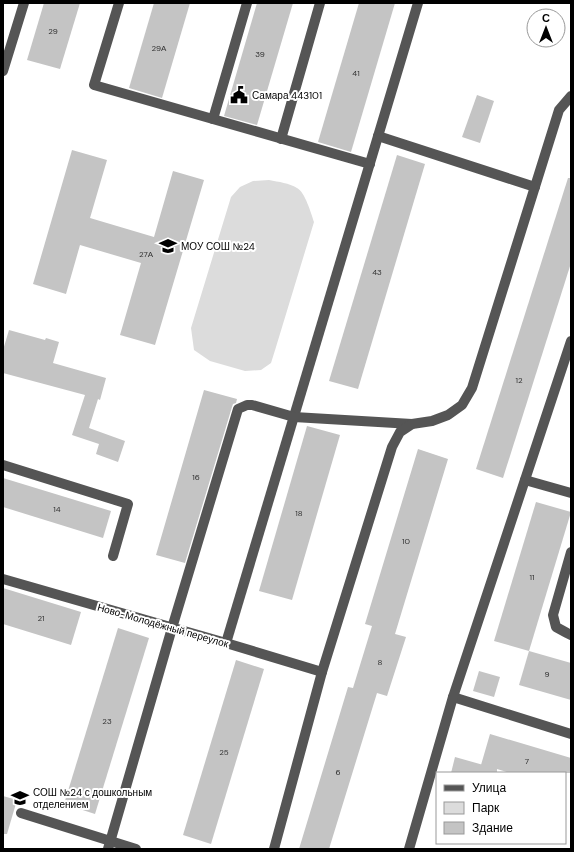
<svg xmlns="http://www.w3.org/2000/svg" width="574" height="852" font-family="'DM Sans',sans-serif">
  <style>
    .green { fill: #dcdcdc }
    .building { fill: #c4c4c4 }
    .lines { fill: none; stroke-linecap: round; stroke-linejoin: round }
    .minor { stroke: #555; stroke-width: 10 }
    .labels { text-anchor: middle; stroke-width: 4; stroke-linejoin: round; paint-order: stroke }
    .number-label { font-size: 8px; fill: #313131 }
    .poi-label { font-size: 10px; fill: #000; stroke: #fff; text-anchor: start }
    .street-label { font-size: 10px; fill: #000; stroke: #fff }
  </style>
  <rect width="100%" height="100%" fill="#fff"/>
  <!-- green -->
  <path class="green" d="M269,180C279,182 289,183 297,188C305,192 311,213 314,222L276,347L271,363L261,370L245,371L210,361L194,350L191,328L231,197L240,187L253,181Z"/>
  <!-- building -->
  <g class="building">
    <polygon points="44,3 80,3 60,69 27,60"/>
    <polygon points="154,3 190,3 162,98 129,88"/>
    <polygon points="257,3 293,3 257,125 224,116"/>
    <polygon points="359,3 395,3 351,152 318,142"/>
    <polygon points="477,95 494,101 480,143 462,137"/>
    <polygon points="72,150 107,160 90,218 154,237 173,171 204,180 155,345 120,335 141,263 80,245 66,294 33,284"/>
    <polygon points="397,155 425,164 358,389 329,381"/>
    <polygon points="568,178 571,178 571,263 503,478 476,469"/>
    <polygon points="9,330 45,340 46,338 59,342 53,363 106,378 100,400 98,399 89,428 125,441 118,462 96,454 99,444 72,435 85,395 3,373 3,350"/>
    <polygon points="204,390 237,399 236,403 233,404 232,407 185,563 156,555"/>
    <polygon points="307,426 340,435 292,600 259,591"/>
    <polygon points="418,449 448,459 395,634 406,637 387,696 377,693 329,849 299,849 348,687 353,688 372,626 365,624"/>
    <polygon points="3,478 111,511 103,538 3,507"/>
    <polygon points="536,502 571,512 529,651 494,641"/>
    <polygon points="3,588 81,612 71,645 3,624"/>
    <polygon points="118,628 149,638 95,814 64,804"/>
    <polygon points="529,651 571,663 571,700 519,685"/>
    <polygon points="236,660 264,669 211,844 183,835"/>
    <polygon points="479,671 500,677 494,697 473,691"/>
    <polygon points="490,734 571,758 571,773 510,773 497,769 497,773 451,773 455,757 494,768 481,765"/>
    <polygon points="3,796 17,800 7,834 3,834"/>
  </g>
  <g class="lines">
    <!-- minor -->
    <g class="minor">
      <polyline points="119,3 94,85 370,164"/>
      <polyline points="3,71 24,3"/>
      <polyline points="213,119 247,3"/>
      <polyline points="378,136 535,187"/>
      <polyline points="281,139 320,3"/>
      <polyline points="3,465 128,504 113,556"/>
      <polyline points="525,480 571,493"/>
      <polyline points="571,552 553,615 556,627 567,633 571,635"/>
      <polyline points="3,579 226,643 322,672"/>
      <polyline points="226,643 418,3"/>
      <polyline points="453,697 571,734"/>
      <polyline points="21,813 136,849"/>
      <polyline points="108,849 172,628 238,409 247,405 252,405 294,417 412,424"/>
      <polyline points="274,849 322,672 392,447 400,432 412,424 432,421 448,415 462,405 472,388 559,110 571,96"/>
      <polyline points="409,849 453,697 571,341"/>
    </g>
  </g>
  <!-- icons -->
  <defs>
    <g id="civic-bare" transform="scale(1.38)"><path d="M-.6-6.5H3V-4.5H.6V-3L4-1V1h2V6H-6V1h2V-1L-.6-3ZM-1.2 2.5V6h2.4V2.5Z" fill="#000" stroke="#fff" stroke-width="2.5" paint-order="stroke"/></g>
    <g id="school-bare" transform="scale(1.38)"><path d="M0-5L7-2L0 1L-7-2ZM-4 1L0 2.5L4 1V4Q0 6-4 4Z" fill="#000" stroke="#fff" stroke-width="2.5" paint-order="stroke"/></g>
  </defs>
  <g fill-rule="evenodd">
    <use href="#civic-bare" x="239" y="95"/>
    <use href="#school-bare" x="168" y="246"/>
    <use href="#school-bare" x="20" y="798"/>
  </g>
  <g class="labels">
    <!-- number labels -->
    <g class="number-label">
      <text x="53" y="34">29</text>
      <text x="159" y="51">29А</text>
      <text x="260" y="57">39</text>
      <text x="356" y="76">41</text>
      <text x="146" y="257">27А</text>
      <text x="377" y="275">43</text>
      <text x="519" y="383">12</text>
      <text x="196" y="480">16</text>
      <text x="57" y="512">14</text>
      <text x="299" y="516">18</text>
      <text x="406" y="544">10</text>
      <text x="532" y="580">11</text>
      <text x="41" y="621">21</text>
      <text x="380" y="665">8</text>
      <text x="547" y="677">9</text>
      <text x="107" y="724">23</text>
      <text x="224" y="755">25</text>
      <text x="527" y="764">7</text>
      <text x="338" y="775">6</text>
    </g>
    <!-- poi labels -->
    <g class="poi-label">
      <text x="252" y="99">Самара 443101</text>
      <text x="181" y="250">МОУ СОШ №24</text>
      <text x="33" y="796">СОШ №24 с дошкольным<tspan x="33" dy="12">отделением</tspan></text>
    </g>
    <!-- street labels -->
    <g class="street-label">
      <text transform="translate(163 625) rotate(16)" y="4">Ново-Молодёжный переулок</text>
    </g>
  </g>
  <!-- border -->
  <rect width="574" height="852" fill="none" stroke="#000000" stroke-width="8"/>
  <!-- legend -->
  <rect x="436" y="772" width="130" height="72" fill="#ffffff" stroke="#999999"/>
  <rect x="444" y="785" width="20" height="6" fill="#555555" stroke="#999999"/>
  <text x="472" y="792" font-size="12" fill="#000000">Улица</text>
  <rect x="444" y="802" width="20" height="12" fill="#dcdcdc" stroke="#999999"/>
  <text x="472" y="812" font-size="12" fill="#000000">Парк</text>
  <rect x="444" y="822" width="20" height="12" fill="#c4c4c4" stroke="#999999"/>
  <text x="472" y="832" font-size="12" fill="#000000">Здание</text>
  <!-- north arrow -->
  <g transform="translate(546 28)"><circle r="19" fill="#ffffff" stroke="#999999"/>
  <path d="M0-3L7 15L0 10L-7 15Z" fill="#000000"/>
  <text y="-6" font-size="11" font-weight="bold" text-anchor="middle" fill="#000000">С</text>
  </g>
</svg>
